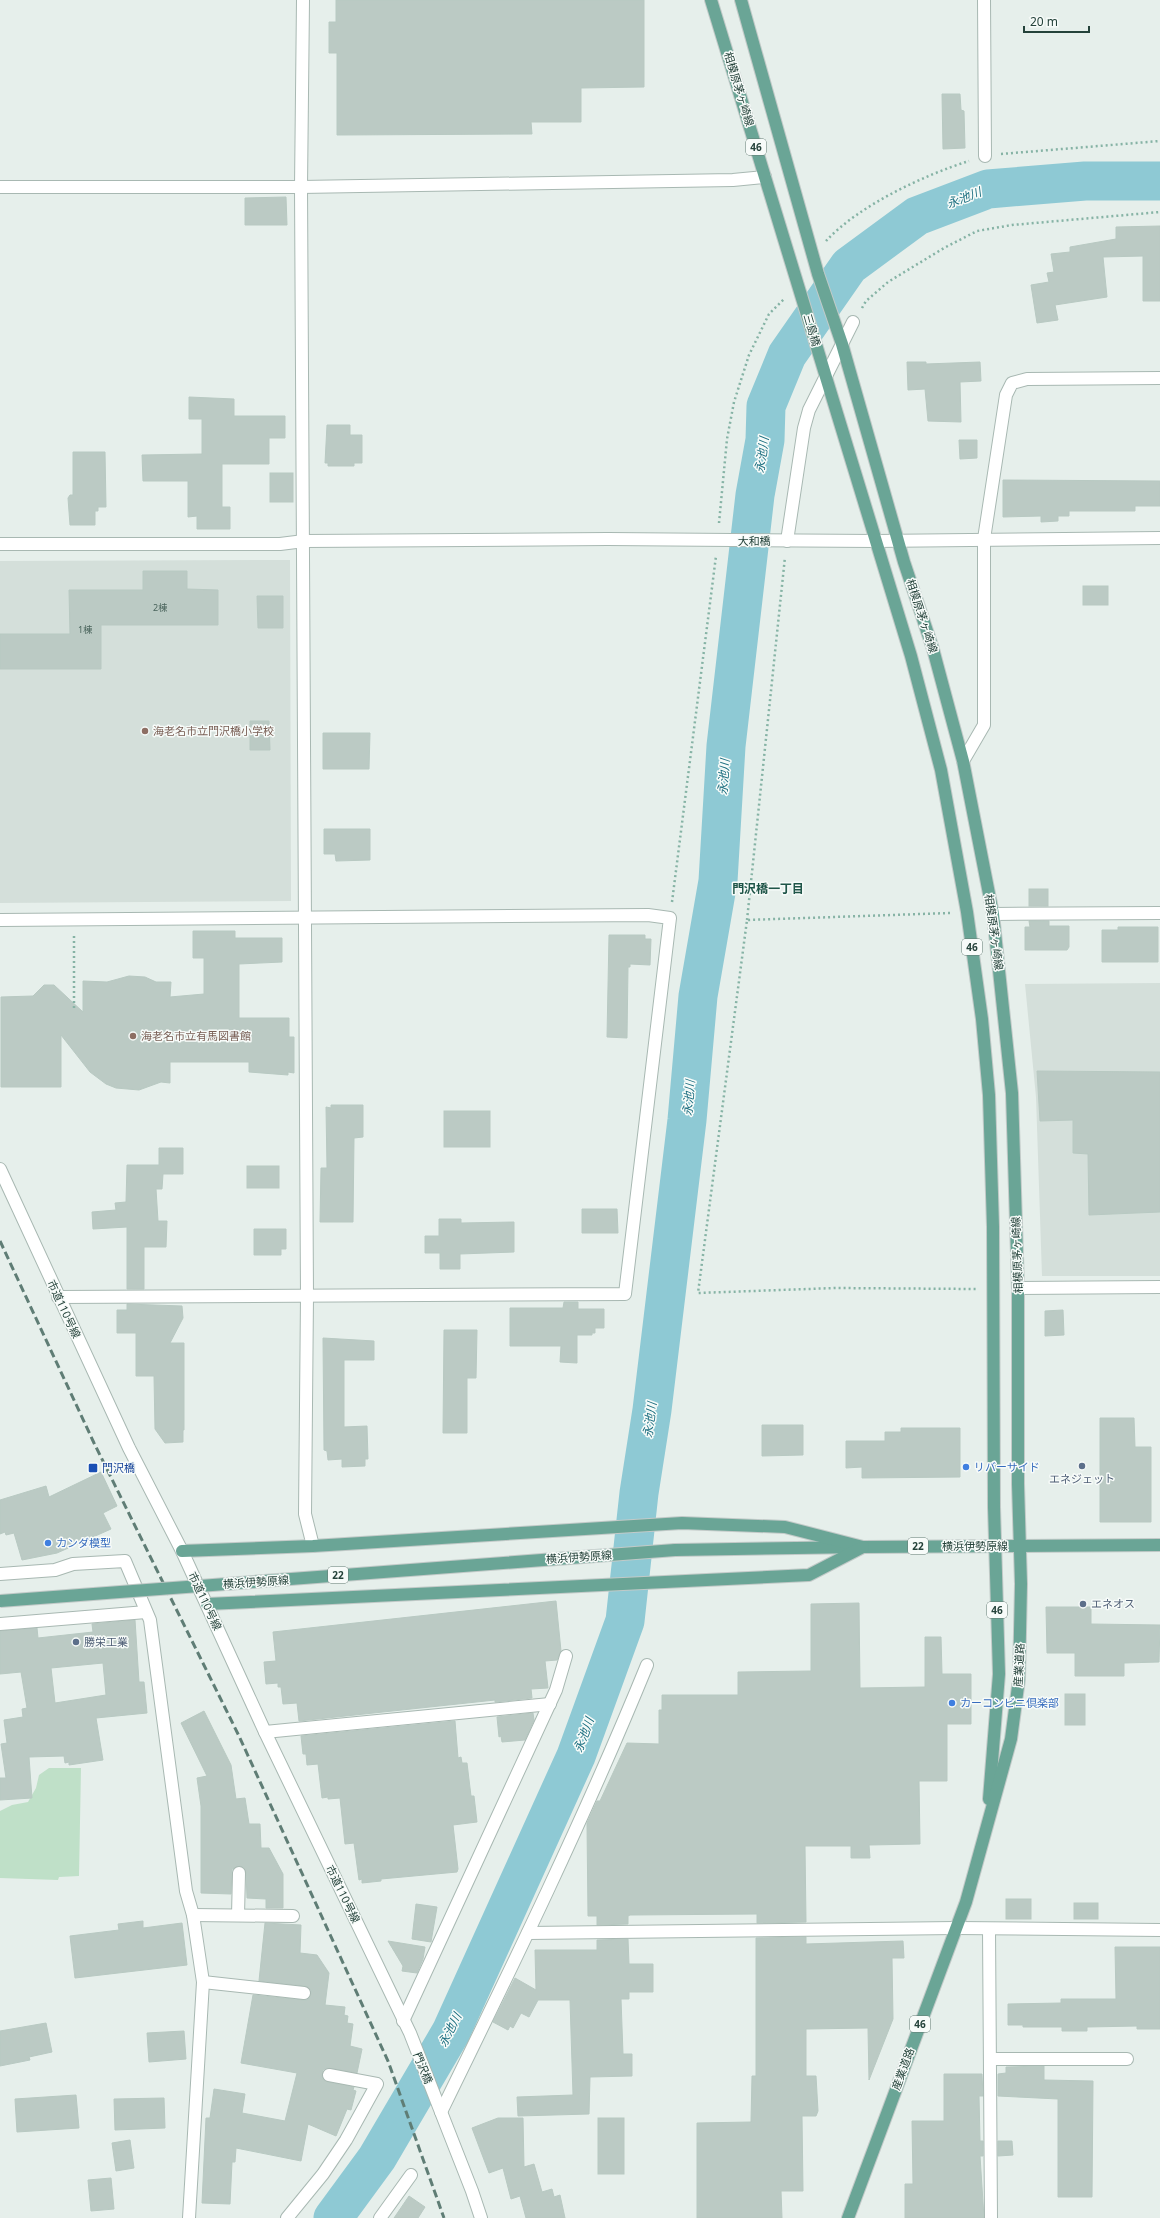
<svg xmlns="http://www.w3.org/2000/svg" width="1160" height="2218" font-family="'Noto Sans','Noto Sans JP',sans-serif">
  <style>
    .built { fill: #d4dfda }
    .green { fill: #bfe0c8 }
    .water { fill: #8ec9d4 }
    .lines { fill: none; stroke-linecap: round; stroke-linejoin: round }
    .river { stroke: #8ec9d4; stroke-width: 39 }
    .building { fill: #bbcac4; stroke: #b8c9c2; fill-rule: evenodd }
    .minor-casing { stroke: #a8b8b2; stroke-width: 14 }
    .major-casing { stroke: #c2cac8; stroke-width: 14 }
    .path { stroke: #86b3a5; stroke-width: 2.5; stroke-dasharray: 2 3; stroke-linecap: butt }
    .minor { stroke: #fff; stroke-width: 12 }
    .major { stroke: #6aa596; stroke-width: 12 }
    .rail { stroke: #5f7d75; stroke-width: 3; stroke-dasharray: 8 4; stroke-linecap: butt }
    .major-bridge-casing { stroke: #c2cac8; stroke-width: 14; stroke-linecap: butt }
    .major-bridge { stroke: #6aa596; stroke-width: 12 }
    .education-dot { fill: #8d6e63; stroke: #f7fbf9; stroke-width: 1.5 }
    .service-dot { fill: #5c6f8a; stroke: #f7fbf9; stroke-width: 1.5 }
    .shop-dot { fill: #3f7fe0; stroke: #f7fbf9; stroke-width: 1.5 }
    .transit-dot { fill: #1a4fb4; stroke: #f7fbf9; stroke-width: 1.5 }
    .labels { text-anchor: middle; stroke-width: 3; stroke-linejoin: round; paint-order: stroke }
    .number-label { font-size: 9px; fill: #4a645c }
    .shield { fill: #f7fbf9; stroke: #637a73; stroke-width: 1 }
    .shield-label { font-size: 10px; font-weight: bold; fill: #24423a }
    .street-label { font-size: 11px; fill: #24423a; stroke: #f7fbf9 }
    .education-label { font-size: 11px; fill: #785e54; stroke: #f7fbf9; text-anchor: start }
    .shop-label { font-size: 11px; fill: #366cbe; stroke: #f7fbf9; text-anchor: start }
    .transit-label { font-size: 11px; fill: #164399; stroke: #f7fbf9; text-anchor: start }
    .service-label { font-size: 11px; fill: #4e5e75; stroke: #f7fbf9; text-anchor: start }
    .water-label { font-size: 12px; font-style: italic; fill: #1c6f80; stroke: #f7fbf9 }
    .neighbourhood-label { font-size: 12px; font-weight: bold; fill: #1f5548; stroke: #f7fbf9 }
  </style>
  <rect width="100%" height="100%" fill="#e6efeb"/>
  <!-- built -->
  <g class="built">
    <polygon points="290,560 291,901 0,903 0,561"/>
    <polygon points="1160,983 1160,1276 1042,1276 1036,1097 1025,984"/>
  </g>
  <!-- green -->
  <polygon class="green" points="49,1768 81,1768 79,1876 59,1877 58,1880 0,1878 0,1811 12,1805 28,1802 36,1788 39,1775"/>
  <!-- water -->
  <polygon class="water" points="394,2108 404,2132 375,2184 354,2218 323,2218 345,2195 353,2178 363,2167 360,2162"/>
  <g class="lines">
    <!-- river -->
    <polyline class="river" points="333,2218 377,2158 451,2032 576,1756 625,1621 639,1493 652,1410 687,1120 698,996 718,881 726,746 755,495 765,440 766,406 787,355 849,266 917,216 988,189 1085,181 1160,181"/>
  </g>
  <!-- building -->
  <g class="building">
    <polygon points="336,0 644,0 644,87 581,88 581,122 531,122 532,134 337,135 337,53 329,53 329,22 336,22"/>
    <polygon points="942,94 960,94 961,110 964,111 965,148 943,149"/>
    <polygon points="286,197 287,225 245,225 245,198"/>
    <polygon points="1160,226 1160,301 1143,301 1143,256 1103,257 1107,297 1055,305 1058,320 1037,323 1031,285 1049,282 1047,273 1054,272 1051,254 1070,252 1070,247 1116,239 1116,227"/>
    <polygon points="907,362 926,362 926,364 980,362 981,381 960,382 961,422 928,421 925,389 908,390"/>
    <polygon points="189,397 234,399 234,416 285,416 285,438 269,438 269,464 222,464 222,507 230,507 230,529 197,529 197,516 188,517 188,481 143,481 142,455 202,454 202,419 189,419"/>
    <polygon points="327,425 350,425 350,435 362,435 362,463 354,463 354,466 328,466 328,463 325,463"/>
    <polygon points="959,440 977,440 977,458 960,459"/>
    <polygon points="73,452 105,452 106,507 98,507 98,511 95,511 95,525 70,525 68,498 70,495 73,495"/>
    <rect x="270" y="473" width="23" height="29"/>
    <polygon points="1003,480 1160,481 1160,506 1135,506 1135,511 1069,511 1069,516 1058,516 1058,521 1041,522 1041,516 1003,517"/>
    <polygon points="143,571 187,571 187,589 218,590 218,625 101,625 101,669 0,669 0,634 70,634 69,590 143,590"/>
    <rect x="1083" y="586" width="25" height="19"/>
    <polygon points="257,596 283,596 283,628 258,628"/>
    <polygon points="250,721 269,721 270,750 250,750"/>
    <polygon points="323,733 370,733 369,769 323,769"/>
    <polygon points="324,829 370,829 370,860 336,861 335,854 324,854"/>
    <rect x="1029" y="889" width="19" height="17"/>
    <polygon points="1029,921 1049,921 1049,926 1069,926 1069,947 1067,950 1025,950 1025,927 1030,927"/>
    <polygon points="1118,927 1158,927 1158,962 1102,962 1102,930 1118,930"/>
    <polygon points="193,931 235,931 235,938 282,938 282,962 239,964 239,1018 289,1018 289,1037 294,1037 294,1073 288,1072 288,1075 249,1072 249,1062 170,1062 170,1083 161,1082 139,1090 116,1088 106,1084 90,1072 61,1035 61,1087 1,1087 1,997 33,996 44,985 54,985 83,1012 83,981 107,982 129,976 145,977 156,982 171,982 170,997 204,994 204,958 193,958"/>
    <polygon points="609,935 645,935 645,939 651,939 650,965 630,964 630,967 628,967 627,1038 607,1037"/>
    <polygon points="1037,1071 1160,1072 1160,1212 1089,1215 1088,1154 1073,1153 1073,1120 1040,1121"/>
    <polygon points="331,1105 363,1105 363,1137 354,1138 353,1222 320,1222 321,1168 327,1168 326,1107 331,1108"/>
    <rect x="444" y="1111" width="46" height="36"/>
    <polygon points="159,1148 183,1148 183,1174 163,1174 162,1189 156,1189 158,1221 167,1221 166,1247 144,1247 144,1289 127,1289 127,1227 93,1229 92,1212 116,1210 115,1203 126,1202 127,1165 159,1165"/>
    <rect x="247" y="1166" width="32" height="22"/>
    <polygon points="582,1209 617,1209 618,1233 582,1233"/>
    <polygon points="439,1219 461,1219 461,1223 514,1222 514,1252 460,1254 460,1269 440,1269 440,1253 425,1253 425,1236 439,1236"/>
    <polygon points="254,1229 286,1229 286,1249 281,1249 281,1255 254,1255"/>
    <polygon points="564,1302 578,1302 578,1309 604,1309 604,1328 595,1328 595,1333 592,1333 592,1335 577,1335 577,1363 560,1362 561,1346 510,1346 510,1308 563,1308"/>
    <polygon points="127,1304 182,1306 183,1318 170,1343 184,1343 184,1430 183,1430 183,1442 165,1443 155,1429 154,1376 136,1376 136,1333 117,1333 117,1310 127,1310"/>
    <polygon points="1063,1310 1064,1335 1045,1336 1045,1311"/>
    <polygon points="444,1330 477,1330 476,1378 467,1378 467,1433 443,1433"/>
    <polygon points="323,1338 374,1341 374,1360 344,1360 344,1427 367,1426 368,1459 365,1459 365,1466 342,1467 342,1459 328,1460 327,1451 324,1450"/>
    <polygon points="1100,1418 1134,1418 1135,1447 1151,1447 1151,1522 1100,1522"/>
    <polygon points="762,1425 803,1425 803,1455 762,1456"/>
    <polygon points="901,1428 960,1428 960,1477 862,1478 862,1467 846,1468 846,1441 885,1441 885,1432 901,1432"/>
    <polygon points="101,1472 117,1506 103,1513 111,1529 57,1553 22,1560 14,1533 6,1535 5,1532 0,1534 0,1500 46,1486 49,1497"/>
    <polygon points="556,1601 561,1651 557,1660 545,1661 548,1688 531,1689 532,1698 495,1702 495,1700 299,1721 297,1703 283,1704 281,1687 278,1687 278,1683 266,1684 264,1662 276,1661 273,1632"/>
    <polygon points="859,1603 860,1688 925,1687 925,1637 941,1637 942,1674 971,1674 971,1724 947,1724 947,1781 919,1781 920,1844 869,1845 870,1858 851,1858 851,1846 805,1846 806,1922 757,1923 757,1914 630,1915 628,1916 628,1924 597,1925 597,1916 588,1916 587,1823 597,1801 600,1801 627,1743 659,1744 659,1710 662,1710 662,1695 738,1695 738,1672 811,1671 811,1604"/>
    <polygon points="1046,1607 1091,1607 1091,1624 1160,1625 1159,1662 1124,1663 1124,1676 1075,1676 1075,1653 1047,1653"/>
    <path d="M135,1620L139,1682H144L147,1713L96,1718L103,1760L69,1765V1762L65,1763L64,1756L29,1757L32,1798L0,1800V1778H6L1,1744L7,1743L4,1720L23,1717L22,1709L27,1708L21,1672L0,1674V1631L37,1628L38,1638L93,1632L92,1624ZM103,1663L106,1695L55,1703L51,1668Z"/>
    <rect x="1065" y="1694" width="20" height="31"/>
    <polygon points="204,1711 231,1765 236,1799 245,1798 249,1824 260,1824 261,1848 269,1848 283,1874 283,1908 266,1908 266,1899 247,1898 246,1873 243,1867 240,1866 232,1869 231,1894 201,1893 201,1806 197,1778 207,1776 181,1723"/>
    <polygon points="533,1713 534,1720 525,1740 502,1742 501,1736 499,1737 497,1717"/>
    <polygon points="455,1721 458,1758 461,1757 462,1763 467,1763 471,1796 474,1796 477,1822 453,1825 458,1869 457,1872 381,1879 381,1881 362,1883 362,1879 359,1880 354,1843 345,1844 340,1798 328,1799 328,1797 322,1798 318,1764 307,1765 306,1754 303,1754 301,1736"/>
    <rect x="1006" y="1899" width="25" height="20"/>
    <rect x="1074" y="1903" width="24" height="16"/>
    <polygon points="416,1904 437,1907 431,1942 412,1939"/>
    <polygon points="143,1921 143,1928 182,1923 187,1965 75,1978 70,1936 119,1930 118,1924"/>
    <polygon points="265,1923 301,1925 300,1953 317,1955 329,1973 325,2005 345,2007 344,2015 348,2016 347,2023 353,2024 350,2046 362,2049 357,2073 327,2068 323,2070 322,2077 328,2082 354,2087 353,2090 356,2091 351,2110 347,2109 336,2136 308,2124 301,2161 236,2148 235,2162 232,2162 230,2204 202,2203 206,2118 210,2118 214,2089 245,2094 242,2113 285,2121 297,2073 241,2063 253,1995 303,2000 307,2000 311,1994 311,1990 305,1986 259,1981"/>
    <polygon points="806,1937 806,1944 903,1941 904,1958 892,1958 893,2019 869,2080 868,2028 806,2029 806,2076 816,2076 818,2111 816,2116 802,2116 803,2191 781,2191 782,2218 697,2218 697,2123 751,2122 752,2076 756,2076 756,1938"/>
    <polygon points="628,1939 629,1964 653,1964 653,1992 629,1992 629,1999 621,1999 623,2054 632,2054 632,2076 590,2077 589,2114 518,2116 517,2097 573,2095 570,2000 538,2000 529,2017 521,2013 513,2028 510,2026 508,2030 493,2022 515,1978 536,1990 535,1950 597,1950 597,1940"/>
    <polygon points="388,1941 425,1947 423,1959 417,1973 402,1971 403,1966"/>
    <polygon points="1115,1947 1160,1947 1160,2029 1137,2029 1137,2026 1087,2027 1087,2031 1062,2031 1062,2027 1023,2027 1023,2025 1008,2025 1008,2004 1061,2003 1061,1999 1116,1999"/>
    <polygon points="46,2023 52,2052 29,2057 30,2060 0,2066 0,2031"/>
    <polygon points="184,2031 186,2059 149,2062 147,2033"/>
    <polygon points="1044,2066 1044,2080 1093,2081 1092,2197 1058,2197 1058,2099 998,2096 998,2074 1006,2073 1006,2067"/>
    <polygon points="944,2074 982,2074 983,2096 979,2096 980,2141 983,2141 983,2156 980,2156 984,2218 905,2218 905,2184 913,2184 912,2121 944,2121"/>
    <polygon points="76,2095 79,2128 17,2132 15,2099"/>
    <polygon points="164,2098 165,2128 115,2130 114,2099"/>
    <polygon points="498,2118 523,2118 524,2167 534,2164 542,2192 552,2189 554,2197 560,2195 565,2218 526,2218 520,2196 511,2199 503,2168 489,2173 472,2128"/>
    <rect x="598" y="2118" width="26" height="56"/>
    <polygon points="130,2140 134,2168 116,2171 112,2143"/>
    <polygon points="998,2141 1012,2141 1013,2155 998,2156"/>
    <polygon points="111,2178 114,2209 91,2211 88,2180"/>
    <polygon points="409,2196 425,2207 418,2218 394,2218"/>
  </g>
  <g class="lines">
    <!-- minor casing -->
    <g class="minor-casing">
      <g id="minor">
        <polyline points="303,0 301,187 307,1296 305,1514 313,1546"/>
        <polyline points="984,0 985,156"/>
        <polyline points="0,187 301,187 733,180 765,177"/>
        <polyline points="787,541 804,428 809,410 853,322"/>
        <polyline points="0,544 280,544 304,541 608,539 876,541 1160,538"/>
        <polyline points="963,761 984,725 984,539 1006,395 1012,383 1027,379 1160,378"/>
        <polyline points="993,914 1160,913"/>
        <polyline points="0,920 648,915 670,918 625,1294 58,1297"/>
        <polyline points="0,1169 129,1448 182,1551 265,1732 410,2033 472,2191 481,2218"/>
        <polyline points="1018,1288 1160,1287"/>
        <polyline points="0,1574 55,1570 73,1564 125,1561 150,1620 186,1891 193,1915 203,1982 189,2218"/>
        <polyline points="0,1624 146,1612"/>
        <polyline points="265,1732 550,1704"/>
        <polyline points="193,1915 293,1916"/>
        <polyline points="238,1915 239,1873"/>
        <polyline points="989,1929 991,2218"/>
        <polyline points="528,1933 956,1928 1160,1930"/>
        <polyline points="203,1982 304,1993"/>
        <polyline points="403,2021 556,1690 566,1656"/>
        <polyline points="990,2059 1127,2059"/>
        <path d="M441,2112C513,1965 585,1817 647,1665"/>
        <polyline points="287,2218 323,2174 346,2140 377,2084 329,2075"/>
        <polyline points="380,2218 411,2175"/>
      </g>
    </g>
    <!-- major casing -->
    <g class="major-casing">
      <g id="major">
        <polyline points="711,0 911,656 941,770 967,912 982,1019 989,1095 993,1227 994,1507 999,1674 989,1799"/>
        <polyline points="741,0 818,274 842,344 904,562 933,649 963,761 993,914 1012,1093 1018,1288 1018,1484 1021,1584 1019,1679 1011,1739 966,1902 848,2218"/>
        <polyline points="675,1550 863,1547 1160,1545"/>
        <polyline points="182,1551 313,1546 682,1523 785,1527 863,1547"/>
        <polyline points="207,1604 809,1575 863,1547"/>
      </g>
    </g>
    <!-- path -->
    <g class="path">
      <polyline points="1001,154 1160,141"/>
      <path d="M826,241C858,206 924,175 969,161"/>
      <polyline points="862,308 866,301 888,282 944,248 977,231 1012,225 1160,212"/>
      <polyline points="719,523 727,439 734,402 749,355 769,314 785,298"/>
      <polyline points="672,902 716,556"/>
      <polyline points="950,913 747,920 698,1293 835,1288 976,1289"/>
      <polyline points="747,920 785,557"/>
      <polyline points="74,936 74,1010"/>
      <polyline points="92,1537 96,1546"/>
    </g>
    <!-- minor -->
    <use href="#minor" class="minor"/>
    <!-- major -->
    <use href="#major" class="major"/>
    <!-- rail -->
    <polyline class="rail" points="0,1241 94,1443 239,1736 388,2061 444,2218"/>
    <!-- major-bridge casing -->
    <g class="major-bridge-casing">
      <polyline id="major-bridge" points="0,1601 675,1550"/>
    </g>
    <!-- major-bridge -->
    <use href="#major-bridge" class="major-bridge"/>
  </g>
  <!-- markers -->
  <g class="education-dot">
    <circle cx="145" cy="731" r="4"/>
    <circle cx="133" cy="1036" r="4"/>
  </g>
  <g class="service-dot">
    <circle cx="1082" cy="1466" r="4"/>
    <circle cx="1083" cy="1604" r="4"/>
    <circle cx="76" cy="1642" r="4"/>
  </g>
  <g class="shop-dot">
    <circle cx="966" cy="1467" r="4"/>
    <circle cx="48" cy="1543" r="4"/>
    <circle cx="952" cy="1703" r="4"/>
  </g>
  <rect class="transit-dot" x="88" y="1463" width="10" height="10" rx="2"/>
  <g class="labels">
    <!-- number labels -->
    <g class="number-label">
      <text x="160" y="611">2棟</text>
      <text x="85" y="633">1棟</text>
    </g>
    <!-- shield labels -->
    <g class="shield">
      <rect x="746" y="139" width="20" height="16" rx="3"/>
      <rect x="962" y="939" width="20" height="16" rx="3"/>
      <rect x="908" y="1538" width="20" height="16" rx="3"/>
      <rect x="328" y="1567" width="20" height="16" rx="3"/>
      <rect x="987" y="1602" width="20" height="16" rx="3"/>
      <rect x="910" y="2016" width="20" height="16" rx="3"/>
    </g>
    <g class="shield-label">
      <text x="756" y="151">46</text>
      <text x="972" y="951">46</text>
      <text x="918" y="1550">22</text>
      <text x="338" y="1579">22</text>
      <text x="997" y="1614">46</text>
      <text x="920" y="2028">46</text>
    </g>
    <!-- street labels -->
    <g class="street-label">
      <text transform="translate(739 89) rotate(73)" y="4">相模原茅ヶ崎線</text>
      <text transform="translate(812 330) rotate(74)" y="4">三島橋</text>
      <text x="754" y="545">大和橋</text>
      <text transform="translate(922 616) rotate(72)" y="4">相模原茅ヶ崎線</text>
      <text transform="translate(994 932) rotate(82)" y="4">相模原茅ヶ崎線</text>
      <text transform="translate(1017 1255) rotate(-92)" y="4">相模原茅ヶ崎線</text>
      <text transform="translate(64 1309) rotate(65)" y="4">市道110号線</text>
      <text x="975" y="1550">横浜伊勢原線</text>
      <text transform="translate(579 1557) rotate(-4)" y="4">横浜伊勢原線</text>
      <text transform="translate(256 1582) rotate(-4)" y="4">横浜伊勢原線</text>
      <text transform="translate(205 1601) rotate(65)" y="4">市道110号線</text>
      <text transform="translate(1019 1665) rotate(-87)" y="4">産業道路</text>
      <text transform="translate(343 1894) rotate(64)" y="4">市道110号線</text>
      <text transform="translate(423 2068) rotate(68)" y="4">門沢橋</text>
      <text transform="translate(903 2069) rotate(-70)" y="4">産業道路</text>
    </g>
    <!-- education labels -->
    <g class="education-label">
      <text x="153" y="735">海老名市立門沢橋小学校</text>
      <text x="141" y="1040">海老名市立有馬図書館</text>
    </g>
    <!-- shop labels -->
    <g class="shop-label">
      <text x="974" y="1471">リバーサイド</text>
      <text x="56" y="1547">カンダ模型</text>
      <text x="960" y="1707">カーコンビニ倶楽部</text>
    </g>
    <!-- transit labels -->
    <g class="transit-label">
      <text x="102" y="1472">門沢橋</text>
    </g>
    <!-- service labels -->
    <g class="service-label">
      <text x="1082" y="1483" text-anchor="middle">エネジェット</text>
      <text x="1091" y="1608">エネオス</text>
      <text x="84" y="1646">勝栄工業</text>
    </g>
    <!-- water labels -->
    <g class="water-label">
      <text transform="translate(964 198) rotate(-21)" y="4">永池川</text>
      <text transform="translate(762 455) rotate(-82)" y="4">永池川</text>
      <text transform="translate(724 777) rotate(-86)" y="4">永池川</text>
      <text transform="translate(689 1098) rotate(-85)" y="4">永池川</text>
      <text transform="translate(650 1420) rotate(-83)" y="4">永池川</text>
      <text transform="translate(584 1735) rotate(-70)" y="4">永池川</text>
      <text transform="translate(450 2030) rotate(-63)" y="4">永池川</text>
    </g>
    <!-- neighbourhood labels -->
    <g class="neighbourhood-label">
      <text x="768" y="893">門沢橋一丁目</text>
    </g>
  </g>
  <!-- scale -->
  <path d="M1024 26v6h65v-6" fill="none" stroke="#24423a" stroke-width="2"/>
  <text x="1030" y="26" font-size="12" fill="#24423a" stroke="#f7fbf9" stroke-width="3" paint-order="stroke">20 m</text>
</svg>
